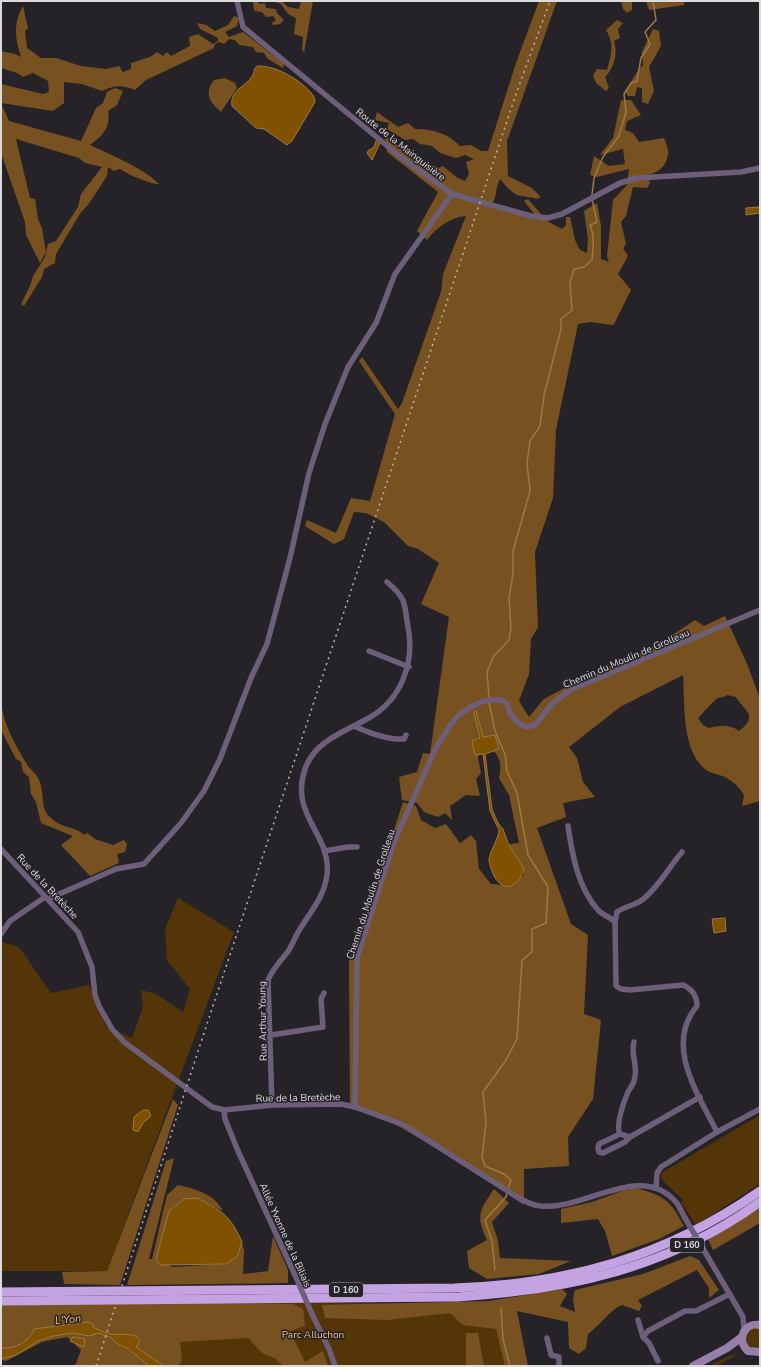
<svg xmlns="http://www.w3.org/2000/svg" width="761" height="1367" font-family="'Nunito Sans',sans-serif">
  <style>
    .green { fill: #533507 }
    .forest { fill: #775220; fill-rule: evenodd }
    .water { fill: #805100; stroke: #9c7a43 }
    .lines { fill: none; stroke-linecap: round; stroke-linejoin: round }
    .stream { stroke: #9c7a43; stroke-width: 1.5 }
    .minor { stroke: #6d5e7a; stroke-width: 5.5 }
    .secondary { stroke: #967fab; stroke-width: 8 }
    .trunk { stroke: #c4a3e2; stroke-width: 9 }
    .rail { stroke: #b7b6b9; stroke-width: 1.5; stroke-dasharray: 2 4; stroke-linecap: butt }
    .minor-bridge { stroke: #6d5e7a; stroke-width: 5.5 }
    .labels { text-anchor: middle; stroke-width: 3; stroke-linejoin: round; paint-order: stroke }
    .shield { fill: #262328; stroke: #a5a4a7; stroke-width: 1 }
    .shield-label { font-size: 9px; font-weight: bold; fill: #dcdbde }
    .street-label { font-size: 10px; fill: #dcdbde; stroke: #262328 }
    .park-label { font-size: 10px; fill: #f6be7b; stroke: #262328 }
    .water-label { font-size: 11px; font-style: italic; fill: #fcb65d; stroke: #262328 }
  </style>
  <rect width="100%" height="100%" fill="#262328"/>
  <!-- green -->
  <g class="green">
    <polygon points="178,898 234,932 107,1271 1,1271 1,942 19,947 51,993 89,985 106,1026 132,1038 143,1007 141,990 156,994 183,1012 190,989 167,960 165,929"/>
    <polygon points="760,1115 760,1184 696,1225 681,1202 683,1200 662,1180 661,1173"/>
    <polygon points="123,1302 510,1304 523,1366 104,1366"/>
    <polygon points="760,1328 760,1349 753,1349 747,1345 746,1334 751,1329"/>
    <polygon points="739,1354 716,1366 709,1366 731,1355"/>
  </g>
  <!-- forest -->
  <g class="forest">
    <polygon points="253,1 257,1 260,4 265,3 266,8 276,9 277,13 284,20 280,24 273,25 272,23 276,20 273,16 266,17 262,12 254,11"/>
    <polygon points="273,1 282,1 288,7 299,9 301,1 313,1 304,53 302,49 303,37 294,34 296,18 288,14 281,4"/>
    <path d="M539,1H557L507,141L508,176L532,188L541,197L537,199C531,197 527,197 521,196C513,195 505,185 500,179C494,191 498,196 491,206L539,220L524,201L528,199L547,221L562,229L566,225V217H570L575,240L580,250L587,253L588,239L584,211L597,203L601,226V259L609,262L607,256L613,200L627,185L629,169L597,177L590,175L594,156L609,166L625,164L623,149L600,155L613,138L621,100H631L641,115L627,121L625,130L633,133L639,142L664,138C666,143 669,150 668,154C667,166 658,173 647,175L650,183L647,188L633,187L626,216L621,222L626,244L623,248L628,256L618,274L631,290L614,324L612,325L591,322L578,324L556,430L553,498L535,552L538,627L531,639L529,674L519,701L529,717L544,699L576,682L659,644L695,620L704,626L725,616L748,666L760,699V801L742,806L744,796C741,787 728,777 719,775C714,773 709,773 705,769C681,749 685,703 683,675L620,707L569,747L577,758L583,782L595,797L563,803L566,817L537,828L571,924L588,935L584,1014L601,1020L593,1099L568,1137L569,1166L524,1169V1205L477,1172L395,1124L350,1105L349,962L371,901L403,802L416,806L421,820L435,828L446,824L460,843L471,835L476,841L479,869L491,884L511,886L524,874L513,855L506,847L511,844L519,843L509,795L499,778C503,760 498,754 485,742L479,743L478,758L481,773L476,779L480,796L466,795L450,806L452,820L445,813L438,817L424,812L417,803L402,800L399,777L417,772L423,753L430,754L449,617L421,604L439,563L418,549L408,546L384,522L366,513L354,512L344,539L334,544L305,526L307,520L336,533L351,498L370,501L395,414L359,361L362,357L398,409L402,403L441,292L443,274L466,216C449,218 437,227 427,240L417,231L438,192L387,152L385,136L414,156L416,163L420,165L421,161L439,168L443,166L456,177L465,181L469,174L466,162L474,159L465,155L456,158L440,153L432,146L420,144L413,139L405,140L387,129L389,123L375,120L377,112L398,127L408,123L415,129C432,129 448,133 460,146L471,145L481,151H488L516,63ZM727,695L736,697C743,710 760,715 739,731C730,724 719,725 709,728L703,725L698,718C703,713 713,701 718,698C722,697 724,697 727,695Z"/>
    <polygon points="621,1 632,1 632,10 627,13 623,9"/>
    <polygon points="646,1 684,1 684,5 649,10"/>
    <path d="M23,6L28,28L25,31L27,48L41,58H56L81,66L106,69L119,66L123,72L131,69V63L150,57L157,52L163,56L167,52L171,56L190,46L189,37L198,34L213,44L218,41V38L200,29L197,23L206,25L215,31L228,25L234,16L239,18L237,26L225,32L229,37L243,32L284,64L283,68L268,59L264,53L256,52L253,47L239,45L235,40L229,39L224,44L219,42L215,44L214,48L146,80L135,90C121,85 116,85 102,91L82,84L64,82V103L53,111L1,103L9,121L81,141L96,108L103,103L107,92L115,88L123,91L117,105L108,111C111,128 102,136 90,145C113,156 140,166 159,184C150,184 129,175 120,169L114,171L108,167L107,176L88,205L81,212L56,254L55,263L44,269L42,277L24,306L21,304L30,286L33,276L45,257L48,244L56,241L78,207L81,194L102,167L85,163L79,158L16,139L30,198L35,199L38,219L42,228L46,252L40,263L26,235L25,222L1,153V84L43,94L49,92L48,81L33,73L23,77L17,73L1,68V51L15,54L21,57C15,38 13,24 23,6Z"/>
    <path d="M617,20L623,23L618,29L620,38L614,41C618,54 614,68 605,77L609,88L606,91L596,83L593,75L597,69L607,70C611,55 615,45 606,30Z"/>
    <path d="M653,29L659,31L661,46L649,67L654,91L648,104L642,102V88L637,87L635,96H628L625,92C631,83 635,73 643,65L642,52Z"/>
    <path d="M225,78L235,83L237,88L221,112C209,101 204,94 214,80Z"/>
    <path d="M1,699C2,723 16,746 28,766C31,770 36,774 38,778C45,789 40,806 48,815C61,830 74,825 84,835L87,833L95,839L113,845L124,840L127,844L125,852L117,854L119,863L90,876L61,845L73,836L41,823L36,802L31,794L29,777L23,772L21,762L16,759L1,730Z"/>
    <polygon points="173,1099 178,1105 120,1285 64,1284 62,1272 107,1271"/>
    <path d="M174,1158L149,1259H152L167,1195L178,1185C195,1189 215,1194 223,1211L197,1198L164,1231L156,1259L172,1267L226,1264L237,1257L242,1242L244,1251L243,1274L268,1271L273,1236L288,1270V1283L127,1285L166,1161Z"/>
    <path d="M636,1188C665,1196 670,1200 684,1226L659,1239L612,1256L605,1231L598,1219L561,1223V1209L592,1202L625,1190Z"/>
    <path d="M494,1189L509,1203L492,1222L498,1241L500,1258L571,1261L539,1274L487,1279L469,1268L467,1251L487,1240C475,1215 480,1210 494,1189Z"/>
    <polygon points="760,1207 760,1223 713,1250 708,1239"/>
    <path d="M690,1256L699,1260L719,1290L709,1298V1288L697,1270L638,1300L642,1306L639,1311L622,1305C610,1310 599,1326 588,1334L586,1348L579,1354L569,1348L568,1322L517,1311L528,1366H505L496,1329L463,1325L450,1313L387,1320L325,1318L322,1305L489,1301L562,1289L567,1294L560,1306L575,1312L573,1299L575,1290L643,1274Z"/>
    <polygon points="123,1302 293,1304 303,1309 305,1326 290,1331 305,1362 323,1351 328,1366 283,1366 276,1359 262,1353 248,1338 180,1342 182,1361 178,1366 75,1366 81,1350 67,1337 42,1342 6,1361 1,1360 1,1305"/>
    <polygon points="466,1333 478,1333 484,1366 466,1366"/>
  </g>
  <!-- water -->
  <g class="water">
    <path d="M258,66C276,65 305,82 314,97L315,102L292,141L287,145L264,129L256,128L232,106C229,87 252,87 255,68Z"/>
    <polygon points="377,138 380,143 372,160 367,153 368,151 374,147"/>
    <polygon points="759,207 760,213 746,215 746,208"/>
    <path d="M476,711L483,737L495,735L499,749L485,754L492,809L498,823L503,829L508,843L524,869C516,893 498,892 491,868C490,865 489,862 489,859C491,849 498,840 499,830L490,811L483,754L475,755L472,741L480,738L474,712Z"/>
    <polygon points="725,918 726,931 714,933 712,919"/>
    <polygon points="143,1110 148,1110 151,1116 143,1123 138,1132 133,1130 134,1117"/>
    <path d="M197,1198C222,1211 230,1215 242,1242L237,1257L226,1264L160,1265L156,1259L169,1211L184,1199Z"/>
    <path d="M88,1322L94,1325L93,1327C99,1330 104,1333 111,1334C120,1336 136,1331 140,1341L136,1347L164,1366H149L127,1348L119,1345L110,1337L98,1333L90,1336L72,1333L53,1336L38,1341L16,1355L1,1359V1348C12,1349 22,1345 29,1338C32,1335 32,1332 34,1329Z"/>
    <polygon points="73,1337 85,1339 84,1347 70,1341"/>
  </g>
  <g class="lines">
    <!-- stream -->
    <g class="stream">
      <polyline points="592,195 594,178 603,157 619,136 626,112 624,94 631,83 637,81 641,58 650,44 645,32 656,20 653,1"/>
      <path d="M489,698L487,672L493,657L509,640L511,628L509,598L513,574V551L530,491L527,463L530,441L540,426L544,395L561,329V319L572,310L570,282L574,269L584,267L592,260C593,249 595,236 590,225L597,222L592,199"/>
      <polyline points="489,702 495,731 505,754 507,771 517,793 528,855 548,887 546,923 532,929 532,952 522,960 517,1039 506,1060 483,1092 486,1123 482,1157 485,1166 504,1174 511,1180 508,1189"/>
      <polyline points="495,1270 492,1241 485,1220 506,1197 507,1193"/>
      <polyline points="501,1308 503,1339 510,1366"/>
    </g>
    <!-- minor -->
    <g class="minor">
      <polyline points="237,1 243,27 248,31 402,158 452,194 531,216 548,218 562,214 620,183 637,178 741,172 760,168"/>
      <polyline points="369,651 409,667"/>
      <path d="M354,726C369,733 387,740 404,739L406,735"/>
      <path d="M568,826C572,854 578,888 598,910C603,915 610,917 615,922"/>
      <path d="M1,849L78,932L92,967L95,995L99,1006L112,1029L124,1042L212,1107L224,1110L272,1105L341,1104L355,1107L404,1125L517,1197C524,1201 531,1205 540,1206C585,1211 640,1161 676,1202C680,1207 682,1213 685,1218"/>
      <polyline points="324,851 348,847 357,847"/>
      <polyline points="48,899 116,869 144,864 181,823 204,791 220,759 251,678 267,644 290,558 309,473 325,424 348,367 376,323 395,274 452,194"/>
      <polyline points="1,934 10,921 45,897"/>
      <polyline points="271,1035 323,1027 321,999 324,993"/>
      <path d="M634,1042C630,1055 639,1066 634,1081C633,1085 630,1088 628,1092C624,1101 615,1126 620,1134L630,1137L700,1097"/>
      <path d="M272,1105L268,980C273,968 282,960 289,950C293,943 296,935 300,929C311,911 324,897 327,875C332,834 289,816 305,769C315,741 342,733 367,719C401,701 415,663 408,627C404,603 407,599 387,582"/>
      <polyline points="355,1107 357,958 394,842 435,750 450,725 459,715 472,706 487,700 501,700 507,704 510,713 517,722 526,727 535,725 552,704 570,690 760,610"/>
      <polyline points="224,1110 225,1119 238,1151 294,1273"/>
      <polyline points="717,1132 760,1109"/>
      <polyline points="620,1134 599,1144 598,1148 599,1152 603,1153 625,1142 630,1137"/>
      <path d="M656,1188L657,1173L661,1167L717,1132C698,1094 664,1045 697,1006C697,996 692,989 683,985L630,990L621,989L616,986L615,922L617,912C625,906 634,906 642,900C658,888 669,867 682,852"/>
      <polyline points="705,1252 743,1317 744,1330"/>
      <polyline points="312,1314 329,1349 335,1366"/>
      <polyline points="638,1320 643,1337"/>
      <polyline points="547,1338 551,1355 559,1357 559,1366"/>
      <polyline points="658,1361 649,1343 643,1337 648,1331 685,1311 696,1311 730,1294"/>
    </g>
    <!-- secondary -->
    <g class="secondary">
      <path d="M760,1325C744,1322 736,1340 748,1351L760,1352"/>
      <polyline points="693,1366 727,1348 742,1337"/>
    </g>
    <!-- trunk -->
    <g class="trunk">
      <path d="M1,1292L454,1288C568,1284 666,1257 760,1191"/>
      <path d="M1,1301L458,1297C568,1290 669,1268 760,1202"/>
    </g>
    <!-- rail -->
    <polyline class="rail" points="96,1366 204,1033 516,94 550,1"/>
    <!-- minor-bridge -->
    <g class="minor-bridge">
      <polyline points="685,1218 705,1252"/>
      <polyline points="294,1273 312,1314"/>
    </g>
  </g>
  <g class="labels">
    <!-- shield labels -->
    <g class="shield">
      <rect x="670" y="1238" width="34" height="14" rx="3"/>
      <rect x="329" y="1283" width="34" height="14" rx="3"/>
    </g>
    <g class="shield-label">
      <text x="687" y="1248">D 160</text>
      <text x="346" y="1293">D 160</text>
    </g>
    <!-- street labels -->
    <g class="street-label">
      <text transform="translate(401 144) rotate(38)" y="4">Route de la Mainguisière</text>
      <text transform="translate(626 658) rotate(-23)" y="4">Chemin du Moulin de Grolleau</text>
      <text transform="translate(48 886) rotate(47)" y="4">Rue de la Bretèche</text>
      <text transform="translate(370 894) rotate(-72)" y="4">Chemin du Moulin de Grolleau</text>
      <text transform="translate(262 1021) rotate(-91)" y="4">Rue Arthur Young</text>
      <text transform="translate(298 1097) rotate(-1)" y="4">Rue de la Bretèche</text>
      <text transform="translate(286 1235) rotate(66)" y="4">Allée Yvonne de la Biliais</text>
    </g>
    <!-- park labels -->
    <g class="park-label">
      <text x="313" y="1338">Parc Alluchon</text>
    </g>
    <!-- water labels -->
    <g class="water-label">
      <text transform="translate(68 1319) rotate(-6)" y="4">L'Yon</text>
    </g>
  </g>
  <!-- border -->
  <rect width="761" height="1367" fill="none" stroke="#dcdbde" stroke-width="4"/>
</svg>
